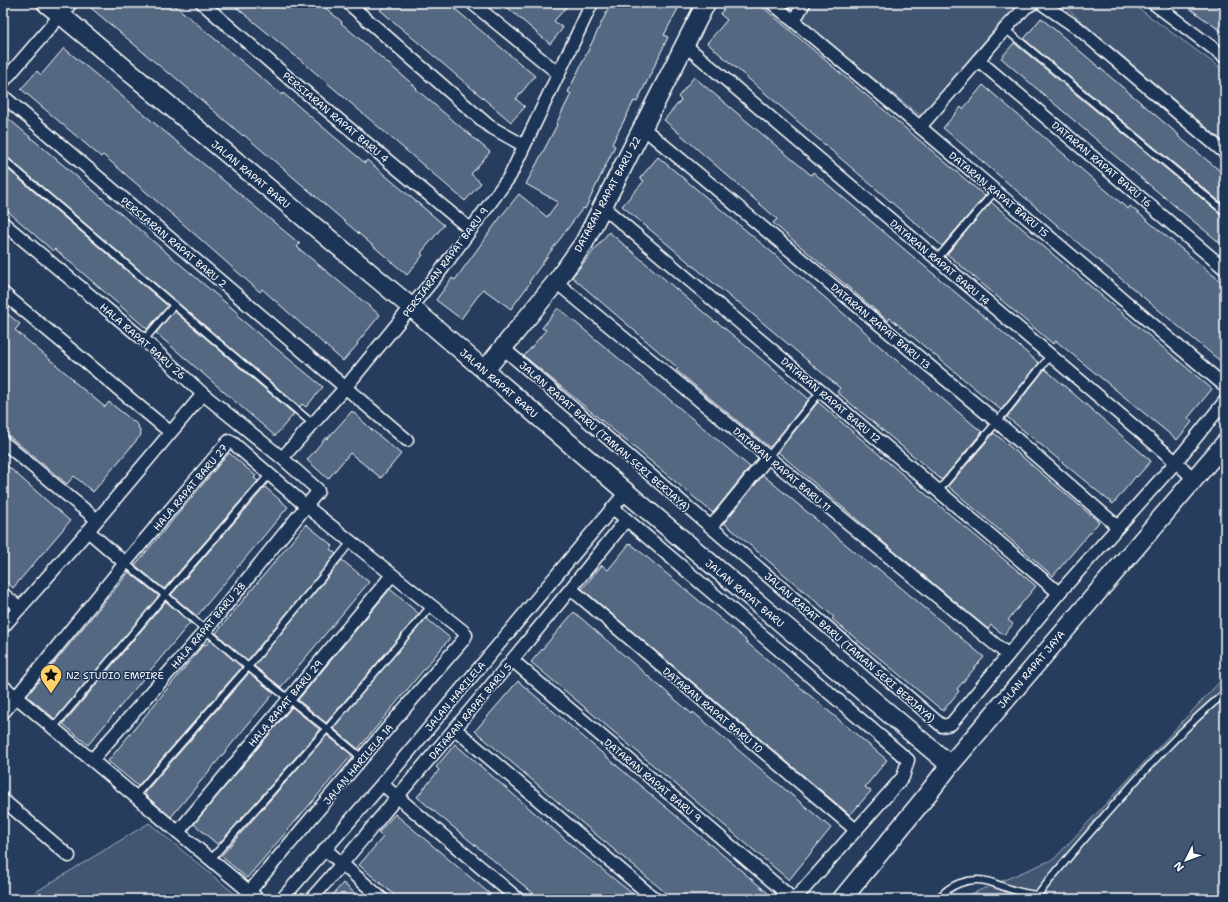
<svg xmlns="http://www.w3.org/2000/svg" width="1228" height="902" font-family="'Shantell Sans',sans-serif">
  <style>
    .green { fill: #425672; stroke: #a0aab8 }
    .building { fill: #556781; stroke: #fff }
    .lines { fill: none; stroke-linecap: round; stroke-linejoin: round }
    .lane-casing { stroke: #fff; stroke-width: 9 }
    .street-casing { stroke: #fff; stroke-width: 15 }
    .secondary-casing { stroke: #fff; stroke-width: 21 }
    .lane { stroke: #1d3557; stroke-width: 6 }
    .street { stroke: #1d3557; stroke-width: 12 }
    .secondary { stroke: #1d3557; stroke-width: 18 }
    .labels { text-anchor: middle; stroke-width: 3; stroke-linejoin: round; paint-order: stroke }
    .street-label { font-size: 10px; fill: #fff; stroke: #1d3557 }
    .poi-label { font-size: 10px; fill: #fff; stroke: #1d3557; text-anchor: start }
  </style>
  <rect width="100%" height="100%" fill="#263d5e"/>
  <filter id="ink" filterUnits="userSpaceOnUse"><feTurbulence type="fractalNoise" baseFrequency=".025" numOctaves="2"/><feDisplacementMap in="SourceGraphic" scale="8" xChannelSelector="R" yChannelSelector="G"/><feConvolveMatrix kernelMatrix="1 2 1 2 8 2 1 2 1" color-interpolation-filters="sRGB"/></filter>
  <g filter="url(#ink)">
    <!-- green -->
    <g class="green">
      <polygon points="811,3 1017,3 921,116 801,21"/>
      <polygon points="1060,3 1131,3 1225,71 1225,143"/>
      <polygon points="1225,676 1225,899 959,899 1054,859"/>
      <polygon points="149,823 241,899 24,899"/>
    </g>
    <!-- building -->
    <g class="building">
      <polygon points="96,3 172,3 282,95 283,93 365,163 367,160 444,225 421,253 423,255 407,275 244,135 243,136 170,73 169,74 91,8"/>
      <polygon points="231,3 320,3 342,22 341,23 417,88 416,89 490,152 471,174 481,183 465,201 304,63"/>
      <polygon points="387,3 448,3 535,76 516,99 525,107 511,122 380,10"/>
      <polygon points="502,3 570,3 554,21 563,28 550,44"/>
      <polygon points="611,3 681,3 664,35 668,37 654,67 637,102 634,101 612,144 615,146 585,209 583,208 551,251 529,282 530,283 511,309 483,289 461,319 436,300 452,278 455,280 502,215 519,194 547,217 558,202 526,184 557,125 556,124 571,94 568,92"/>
      <polygon points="728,3 758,3 985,196 942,246 707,43 727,20 720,14"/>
      <polygon points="1182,3 1215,3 1225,10 1225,34"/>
      <polygon points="1041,18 1179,135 1178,136 1225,175 1225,206 1024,39"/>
      <polygon points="1014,43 1222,215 1225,216 1225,247 1147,183 1001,58"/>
      <polygon points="64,48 300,244 297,247 380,315 357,343 358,344 343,361 262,289 260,292 182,223 103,155 101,157 21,89 37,71 41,75"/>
      <polygon points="694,77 811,175 813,172 1039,363 1001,410 890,318 888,321 773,223 777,219 664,120 681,100 678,97"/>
      <polygon points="983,85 1128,209 1130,206 1225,285 1225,365 1090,253 943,128 961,107 963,109"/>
      <polygon points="3,114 239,314 237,316 323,387 306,407 302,404 300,407 6,156 3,155"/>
      <polygon points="658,157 780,259 871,337 870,338 982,432 942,480 837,392 840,388 737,301 736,302 622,206 644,181 640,178"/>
      <polygon points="3,165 168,306 147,329 55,249 53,251 3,207"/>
      <polygon points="991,202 1212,389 1188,418 1192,422 1177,440 1056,341 1053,344 947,254"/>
      <polygon points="609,232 715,322 716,321 809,399 771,446 769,447 676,370 678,368 572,277"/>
      <polygon points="558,308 664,396 664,395 750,467 713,513 524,356 546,330 542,328"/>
      <polygon points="3,310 20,324 15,330 73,379 72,380 105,407 109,402 138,425 141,435 93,492 74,476 67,484 3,431"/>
      <polygon points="174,311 294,414 275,436 156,333"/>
      <polygon points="1045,369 1151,461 1137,477 1136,476 1113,504 1007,417"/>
      <polygon points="818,402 930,498 1036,586 1008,620 1013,624 1004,635 991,625 988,629 888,546 778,452"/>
      <polygon points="352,411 371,429 401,454 381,478 350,453 328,479 307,460 326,437 327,439"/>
      <polygon points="994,433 1099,522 1053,576 948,486"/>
      <polygon points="229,453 256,476 254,478 258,481 164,589 135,565"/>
      <polygon points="3,462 70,521 13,588 3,579"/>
      <polygon points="763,475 874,568 875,566 984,657 957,689 959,691 943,711 832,619 834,617 724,523"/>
      <polygon points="265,487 288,507 197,616 171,595"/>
      <polygon points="306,524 333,546 330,549 336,554 247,661 216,633"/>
      <polygon points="630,543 746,640 745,641 887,760 865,787 871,791 850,815 582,589 602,565 608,570"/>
      <polygon points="342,560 369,582 281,687 254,666"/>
      <polygon points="129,572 159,596 55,719 27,696"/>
      <polygon points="390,589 419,614 326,723 298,700"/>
      <polygon points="166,601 190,623 88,745 63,724"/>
      <polygon points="574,612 692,714 693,712 831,828 789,880 531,662"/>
      <polygon points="426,618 450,638 358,749 333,728"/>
      <polygon points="210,640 242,667 138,786 108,761 204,644 206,645"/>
      <polygon points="249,673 274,693 171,817 145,795 146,793 145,792"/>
      <polygon points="518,681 636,782 775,899 673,899 587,827 475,731"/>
      <polygon points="292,707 320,730 218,845 194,824"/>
      <polygon points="327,735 352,755 247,878 221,856"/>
      <polygon points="455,744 573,846 639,899 540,899 417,797 439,770 436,767"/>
      <polygon points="395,814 496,899 399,899 359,865 383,837 378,833"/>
      <polygon points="343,883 362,899 329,899"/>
    </g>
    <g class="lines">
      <!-- lane casing -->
      <g class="lane-casing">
        <g id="lane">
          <polyline points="1222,3 1225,5"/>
          <polyline points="1005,29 1225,212"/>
          <polyline points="3,159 313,424"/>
          <polyline points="937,259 995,191"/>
          <polyline points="144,340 174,305"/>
          <polyline points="768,457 821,391"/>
          <polyline points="938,491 997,422 1050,356"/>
          <polyline points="125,563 165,595 248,667 327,729 362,758"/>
          <polyline points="53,728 165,595 269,475"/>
          <polyline points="135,796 248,667 351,542"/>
          <polyline points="211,859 327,729 431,606"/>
          <path d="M938,899C949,885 968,877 986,881C992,882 998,885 1004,887C1015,891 1026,894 1038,895C1059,867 1083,841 1106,814C1144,771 1181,729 1225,693"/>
        </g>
      </g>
      <!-- street casing -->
      <g class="street-casing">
        <g id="street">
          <polyline points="202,3 292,81 470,229"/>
          <polyline points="348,3 489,126 523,145"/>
          <polyline points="472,3 559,74"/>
          <polyline points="772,3 920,127 1225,386"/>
          <polyline points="1041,3 1079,29 1225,153"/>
          <polyline points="1153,3 1225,57"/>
          <polyline points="794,21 804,3"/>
          <polyline points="685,45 1176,462 1194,479"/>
          <polyline points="978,60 1225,269"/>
          <polyline points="3,82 71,3"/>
          <polyline points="3,96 407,440"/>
          <polyline points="920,127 1005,29 1026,7 1034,3"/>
          <polyline points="643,128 997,422 1118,527"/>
          <polyline points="603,207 1059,593"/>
          <polyline points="3,223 144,340 203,394 282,458"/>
          <polyline points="556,282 1008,655"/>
          <polyline points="3,293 170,432"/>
          <polyline points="503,348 942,726 951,724 1059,593 1176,462 1225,401"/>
          <polyline points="3,442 96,519"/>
          <polyline points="613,508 908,760 903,777 795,899"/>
          <polyline points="711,527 768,457"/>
          <polyline points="88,531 125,563"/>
          <polyline points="571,589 856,830"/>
          <polyline points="3,594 20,608"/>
          <polyline points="3,627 88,531 203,394"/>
          <polyline points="512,660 793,899"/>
          <polyline points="3,686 258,899"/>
          <polyline points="3,713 125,563 226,444 229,441 233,443 306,506 463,631 466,635 464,639 362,758 249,892"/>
          <polyline points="455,729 655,899"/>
          <polyline points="92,760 206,630 316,494 318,491 317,489 282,458 345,388 442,269 510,176 592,3"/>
          <polyline points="382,784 518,899"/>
          <polyline points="3,800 69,856"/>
          <polyline points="178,832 392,575"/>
          <polyline points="325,849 382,899"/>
          <polyline points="282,899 382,784 626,492"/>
          <path d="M311,899C345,862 376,822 408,784C482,697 555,609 626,520"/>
        </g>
      </g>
      <!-- secondary casing -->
      <g class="secondary-casing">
        <g id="secondary">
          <polyline points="46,3 61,15 411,307 626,492 950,765"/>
          <polyline points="485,370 556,282 584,243 706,3"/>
          <polyline points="842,899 923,800 950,765 1225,443"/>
        </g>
      </g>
      <!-- lane -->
      <use href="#lane" class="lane"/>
      <!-- street -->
      <use href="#street" class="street"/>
      <!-- secondary -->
      <use href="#secondary" class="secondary"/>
    </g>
  </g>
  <!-- icons -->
  <defs>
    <g id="sight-pin" transform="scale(1.15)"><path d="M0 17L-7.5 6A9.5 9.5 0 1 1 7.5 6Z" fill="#ffd166" stroke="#1d3557"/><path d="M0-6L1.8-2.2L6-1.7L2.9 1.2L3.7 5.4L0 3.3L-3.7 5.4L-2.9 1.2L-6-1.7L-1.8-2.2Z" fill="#111"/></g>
  </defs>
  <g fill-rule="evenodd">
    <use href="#sight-pin" x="51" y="675"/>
  </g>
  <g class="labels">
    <!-- street labels -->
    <g class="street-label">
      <text transform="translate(336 117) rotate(40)" y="4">PERSIARAN RAPAT BARU 4</text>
      <text transform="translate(1102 164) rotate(40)" y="4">DATARAN RAPAT BARU 16</text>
      <text transform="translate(251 174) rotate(40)" y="4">JALAN RAPAT BARU</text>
      <text transform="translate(607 194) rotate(-62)" y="4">DATARAN RAPAT BARU 22</text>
      <text transform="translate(999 194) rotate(40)" y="4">DATARAN RAPAT BARU 15</text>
      <text transform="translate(174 242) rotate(40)" y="4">PERSIARAN RAPAT BARU 2</text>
      <text transform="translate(445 262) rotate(-53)" y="4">PERSIARAN RAPAT BARU 9</text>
      <text transform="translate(940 262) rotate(40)" y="4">DATARAN RAPAT BARU 14</text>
      <text transform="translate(881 326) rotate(40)" y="4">DATARAN RAPAT BARU 13</text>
      <text transform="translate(143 341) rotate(41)" y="4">HALA RAPAT BARU 26</text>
      <text transform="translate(499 383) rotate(41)" y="4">JALAN RAPAT BARU</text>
      <text transform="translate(831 400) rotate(40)" y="4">DATARAN RAPAT BARU 12</text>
      <text transform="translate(605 436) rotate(41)" y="4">JALAN RAPAT BARU (TAMAN SERI BERJAYA)</text>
      <text transform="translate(782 469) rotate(40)" y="4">DATARAN RAPAT BARU 11</text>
      <text transform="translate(190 487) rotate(-50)" y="4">HALA RAPAT BARU 27</text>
      <text transform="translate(745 593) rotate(40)" y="4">JALAN RAPAT BARU</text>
      <text transform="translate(208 625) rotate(-50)" y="4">HALA RAPAT BARU 28</text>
      <text transform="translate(850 647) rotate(41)" y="4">JALAN RAPAT BARU (TAMAN SERI BERJAYA)</text>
      <text transform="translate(1031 669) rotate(-50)" y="4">JALAN RAPAT JAYA</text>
      <text transform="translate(455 696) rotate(-50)" y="4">JALAN HARILELA</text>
      <text transform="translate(285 703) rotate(-50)" y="4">HALA RAPAT BARU 29</text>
      <text transform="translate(713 710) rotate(40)" y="4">DATARAN RAPAT BARU 10</text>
      <text transform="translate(470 711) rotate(-50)" y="4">DATARAN RAPAT BARU 5</text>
      <text transform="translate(358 764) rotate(-50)" y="4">JALAN HARILELA 1A</text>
      <text transform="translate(653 780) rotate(40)" y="4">DATARAN RAPAT BARU 9</text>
    </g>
    <!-- poi labels -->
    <g class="poi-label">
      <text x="66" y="679">NZ STUDIO EMPIRE</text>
    </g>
  </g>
  <!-- margin -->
  <rect width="1228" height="902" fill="none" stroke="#1d3557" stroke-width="16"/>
  <rect x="8" y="8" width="1212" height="886" fill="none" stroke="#fff" stroke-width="1.5" filter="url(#ink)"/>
  <!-- north arrow -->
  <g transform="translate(1186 860) rotate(228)" stroke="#1d3557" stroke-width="3" paint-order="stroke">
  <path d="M0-3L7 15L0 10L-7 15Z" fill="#ffffff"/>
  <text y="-6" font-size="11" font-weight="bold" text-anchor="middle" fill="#ffffff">N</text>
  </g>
</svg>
